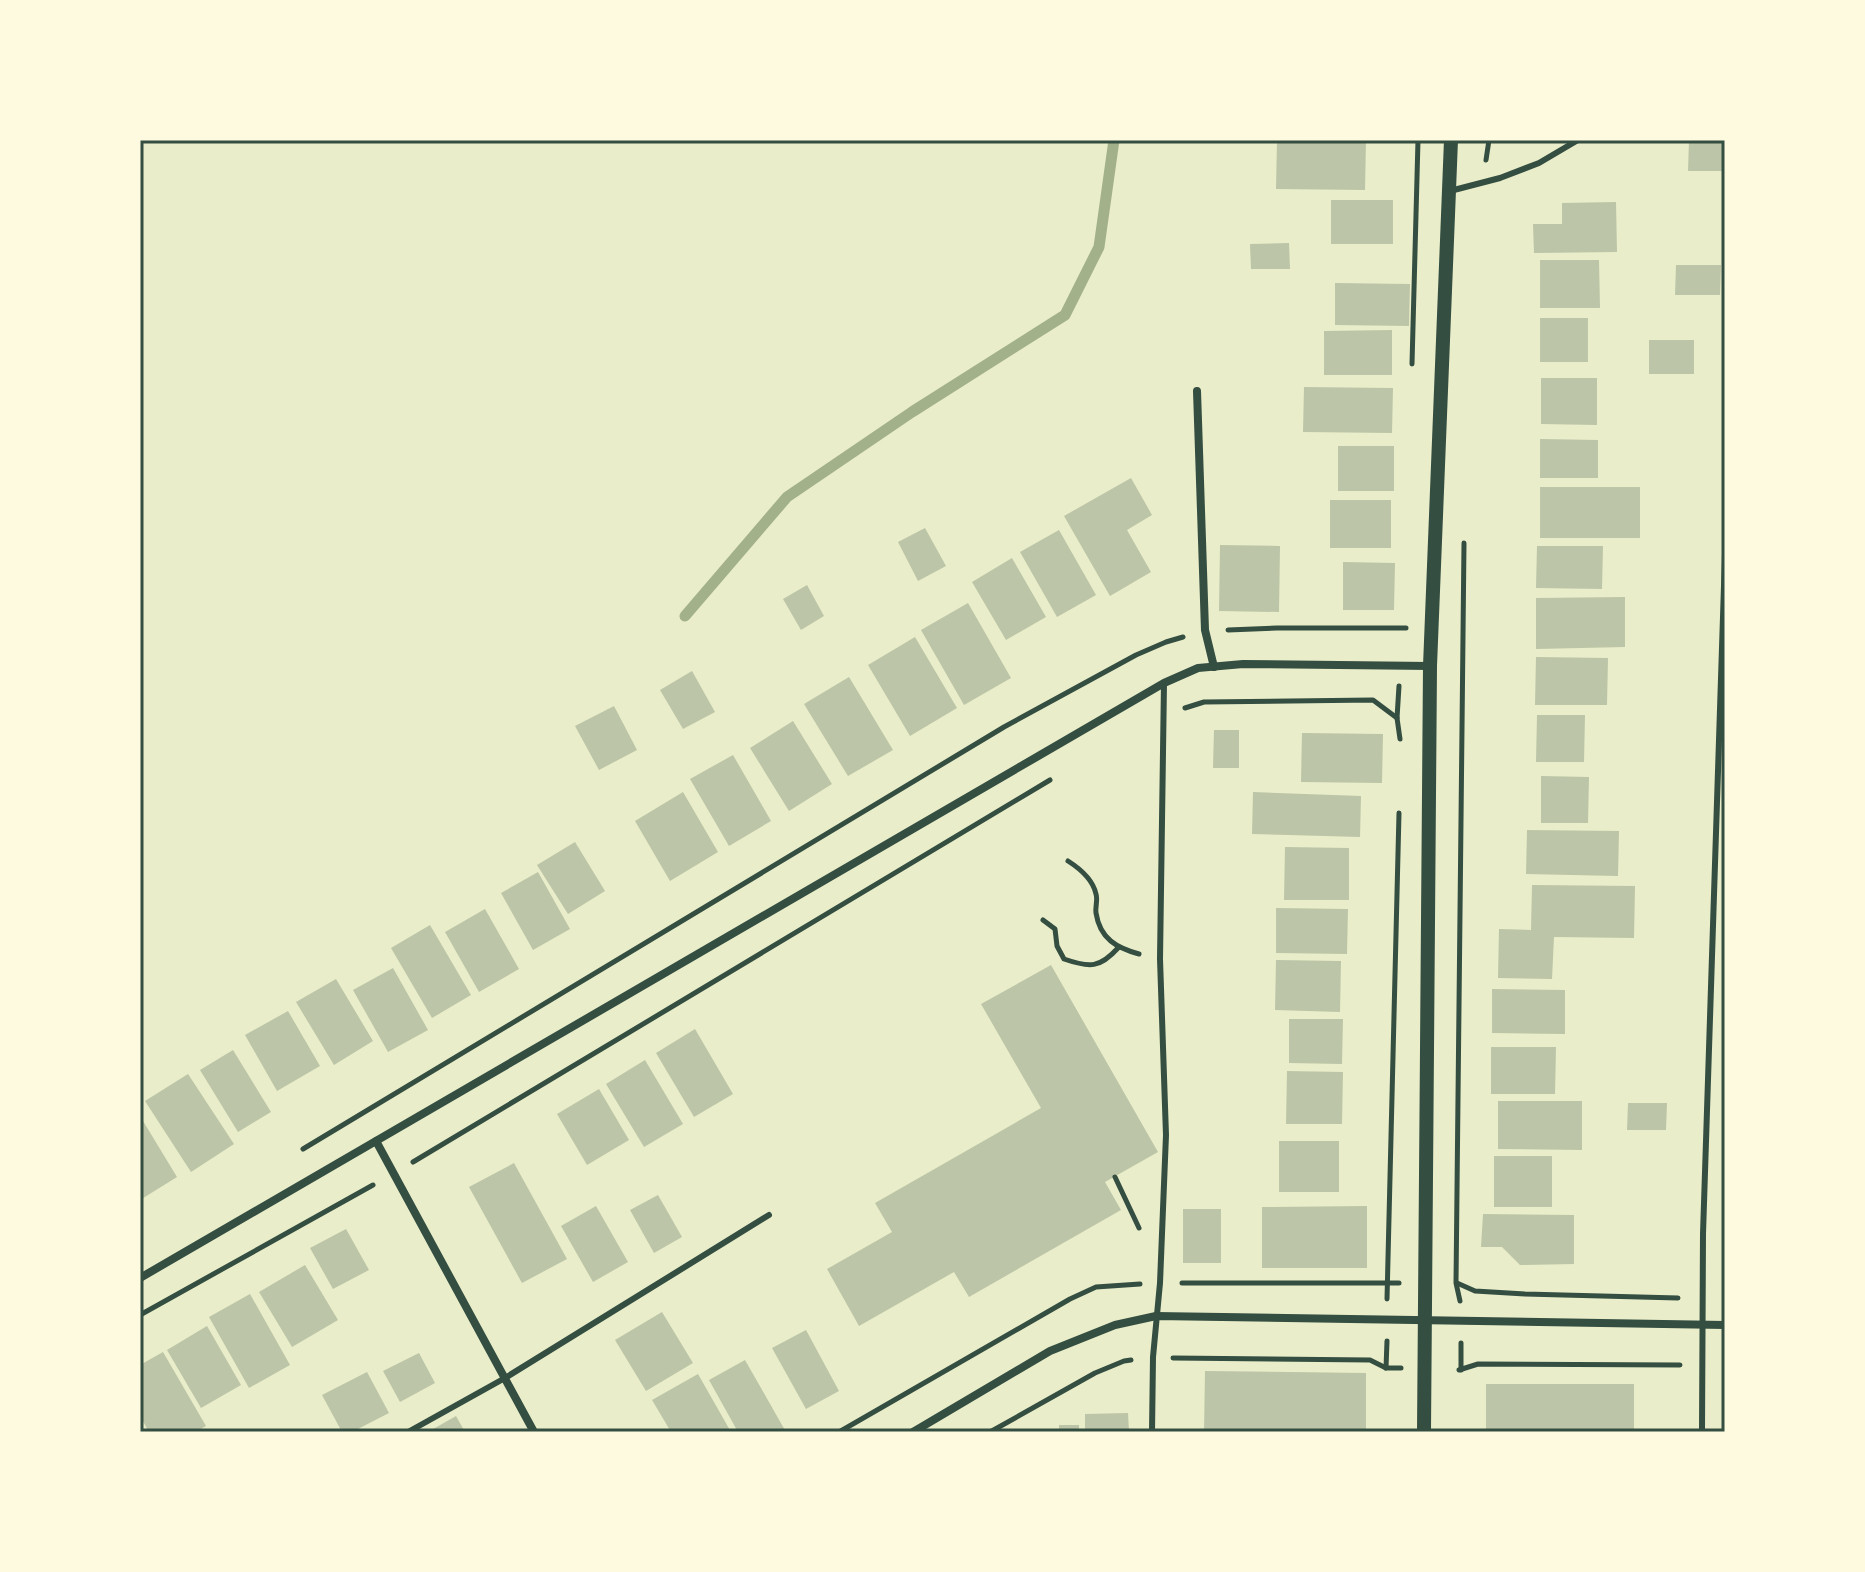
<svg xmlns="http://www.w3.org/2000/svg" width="1865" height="1572" font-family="'Libre Baskerville',serif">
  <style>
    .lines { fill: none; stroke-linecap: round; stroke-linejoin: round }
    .stream { stroke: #a3b18a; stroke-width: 11 }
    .building { fill: #bcc5a7 }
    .path { stroke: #344e41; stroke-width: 5 }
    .service { stroke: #344e41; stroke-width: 6 }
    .minor { stroke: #344e41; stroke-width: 8 }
    .tertiary { stroke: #344e41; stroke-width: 14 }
    .neatline { fill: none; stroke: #344e41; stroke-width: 3 }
  </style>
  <rect width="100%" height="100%" fill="#e9edc9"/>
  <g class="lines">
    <!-- stream -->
    <polyline class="stream" points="685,616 787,497 912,412 1065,315 1099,247 1114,140"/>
  </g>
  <!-- building -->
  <g class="building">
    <polygon points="1277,140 1366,140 1365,190 1276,189"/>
    <polygon points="1689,140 1725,140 1725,171 1688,171"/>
    <rect x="1331" y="200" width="62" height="44"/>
    <polygon points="1616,202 1617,252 1534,253 1533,224 1562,224 1562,203"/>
    <polygon points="1289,243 1290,269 1251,269 1250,244"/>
    <polygon points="1540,260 1599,260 1600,308 1540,308"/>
    <polygon points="1676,265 1721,265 1720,295 1675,295"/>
    <polygon points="1335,283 1410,284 1409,326 1335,325"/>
    <rect x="1540" y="318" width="48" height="44"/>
    <polygon points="1392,330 1392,375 1324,375 1324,331"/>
    <rect x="1649" y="340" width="45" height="34"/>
    <polygon points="1541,378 1597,378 1597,425 1541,424"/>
    <polygon points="1304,387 1393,388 1392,433 1303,432"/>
    <polygon points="1540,439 1598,440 1598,478 1540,478"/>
    <rect x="1338" y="446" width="56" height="45"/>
    <polygon points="1131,478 1152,515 1127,530 1151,572 1110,596 1064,516"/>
    <rect x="1540" y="487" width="100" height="51"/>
    <rect x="1330" y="500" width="61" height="48"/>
    <polygon points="925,528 946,566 918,581 898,542"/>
    <polygon points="1059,530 1096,595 1057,617 1020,552"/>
    <polygon points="1220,545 1280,546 1279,612 1219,611"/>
    <polygon points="1537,546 1603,546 1602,589 1536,588"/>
    <polygon points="1012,558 1046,617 1006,640 972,582"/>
    <polygon points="1343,562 1395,563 1394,610 1343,610"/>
    <polygon points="807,585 824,616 801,630 783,599"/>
    <polygon points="1625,597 1625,647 1536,649 1536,598"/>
    <polygon points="968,603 1011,678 964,705 921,630"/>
    <polygon points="915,637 957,708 910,736 868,665"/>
    <polygon points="1536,657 1608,658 1607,705 1535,705"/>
    <polygon points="692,671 715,712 683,729 660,690"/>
    <polygon points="849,677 893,750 848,776 804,704"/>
    <polygon points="614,706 637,750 599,770 575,726"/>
    <polygon points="1537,715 1585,715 1584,762 1536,762"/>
    <polygon points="793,721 832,784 789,811 750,748"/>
    <polygon points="1214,730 1239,730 1239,768 1213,768"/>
    <polygon points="1302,733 1383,734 1382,783 1301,782"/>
    <polygon points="733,755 771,821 729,846 690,779"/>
    <polygon points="1541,776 1589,777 1588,823 1541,823"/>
    <polygon points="683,792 718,852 670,881 635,821"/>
    <polygon points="1253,792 1361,796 1360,837 1252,834"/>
    <polygon points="1527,830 1619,831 1618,876 1526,874"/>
    <polygon points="575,842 605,891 568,914 537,865"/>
    <polygon points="1285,847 1349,848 1349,900 1284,900"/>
    <polygon points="538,872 570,929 533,950 501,893"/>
    <polygon points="1532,885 1635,886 1634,938 1554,937 1552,979 1498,978 1499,929 1531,930"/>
    <polygon points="1276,908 1348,909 1347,954 1276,953"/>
    <polygon points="485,909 519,969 479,992 445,932"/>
    <polygon points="430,925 471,995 432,1018 391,948"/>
    <polygon points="1276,960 1341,961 1340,1012 1275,1010"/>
    <polygon points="1051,965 1158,1152 1105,1182 1121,1210 969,1297 954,1272 859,1326 827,1269 892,1232 875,1203 1041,1108 981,1004"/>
    <polygon points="393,968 428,1030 388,1052 353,990"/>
    <polygon points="336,979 373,1041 334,1065 296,1002"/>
    <polygon points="1492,989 1565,990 1565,1034 1492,1033"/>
    <polygon points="288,1011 320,1066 277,1091 245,1035"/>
    <polygon points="1289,1019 1343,1019 1342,1064 1289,1063"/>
    <polygon points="695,1029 733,1094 694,1117 656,1053"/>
    <polygon points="1491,1047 1556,1047 1555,1094 1491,1094"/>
    <polygon points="233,1050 271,1112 238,1132 200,1070"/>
    <polygon points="645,1060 683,1124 644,1147 606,1084"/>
    <polygon points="1287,1071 1343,1072 1342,1124 1286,1124"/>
    <polygon points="188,1074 234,1144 191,1172 145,1101"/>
    <polygon points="599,1089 629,1140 587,1165 557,1114"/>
    <polygon points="1498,1101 1582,1101 1582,1150 1498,1149"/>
    <polygon points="1628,1103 1667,1103 1666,1130 1627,1130"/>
    <polygon points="140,1116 177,1177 140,1200"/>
    <rect x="1279" y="1141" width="60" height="51"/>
    <rect x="1494" y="1156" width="58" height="51"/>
    <polygon points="514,1163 567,1259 522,1283 469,1187"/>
    <polygon points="658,1195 682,1237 654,1253 630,1210"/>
    <polygon points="596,1206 628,1262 593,1282 561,1226"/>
    <polygon points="1367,1206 1367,1268 1262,1268 1262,1207"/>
    <rect x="1183" y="1209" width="38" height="54"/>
    <polygon points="1483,1214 1574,1215 1574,1264 1520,1265 1502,1247 1481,1247"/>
    <polygon points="346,1229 369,1270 333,1289 310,1248"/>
    <polygon points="305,1265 338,1320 292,1347 259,1292"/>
    <polygon points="250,1294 290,1365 249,1388 209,1317"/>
    <polygon points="662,1312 693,1363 646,1391 615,1340"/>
    <polygon points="207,1326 241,1385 201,1408 167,1350"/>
    <polygon points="806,1330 839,1391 806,1409 772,1348"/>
    <polygon points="163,1352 206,1426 195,1432 149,1432 140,1416 140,1365"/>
    <polygon points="419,1353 435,1383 400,1402 383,1371"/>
    <polygon points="745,1360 786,1432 738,1432 709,1380"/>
    <polygon points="1205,1371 1366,1373 1366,1432 1204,1432"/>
    <polygon points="367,1372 389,1413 352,1432 342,1432 322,1395"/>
    <polygon points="698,1374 731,1432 671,1432 652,1400"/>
    <rect x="1486" y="1384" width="148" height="48"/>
    <polygon points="1128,1413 1129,1432 1085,1432 1085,1414"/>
    <polygon points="456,1416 465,1432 428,1432"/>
    <rect x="1059" y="1425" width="20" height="7"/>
  </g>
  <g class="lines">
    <!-- path -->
    <g class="path">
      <polyline points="1486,160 1489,140"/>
      <polyline points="1412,364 1418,140"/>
      <polyline points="1228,630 1277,628 1406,628"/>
      <polyline points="1399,686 1397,718 1400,739"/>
      <polyline points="1185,708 1204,702 1373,700 1397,718"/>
      <path d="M1068,861C1079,868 1093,880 1096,894C1098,900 1095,907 1096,913C1100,939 1117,948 1139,954"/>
      <path d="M1043,920L1055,929L1057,946L1064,959C1090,968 1100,968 1118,948"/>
      <polyline points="303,1149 1004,727 1136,655 1166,642 1183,637"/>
      <polyline points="413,1162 1050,780"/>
      <polyline points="1115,1177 1139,1228"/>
      <polyline points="1182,1283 1399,1283"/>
      <polyline points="1457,1283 1475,1291 1525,1294 1678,1298"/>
      <polyline points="1387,1299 1399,813"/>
      <polyline points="1460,1301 1456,1283 1464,543"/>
      <polyline points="140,1315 373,1185"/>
      <polyline points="1461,1343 1461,1370"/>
      <polyline points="1173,1358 1370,1360 1386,1368 1401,1368"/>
      <polyline points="1386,1368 1387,1341"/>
      <polyline points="1459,1370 1478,1364 1680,1365"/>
      <polyline points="839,1432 1070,1299 1096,1287 1140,1284"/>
      <polyline points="990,1432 1095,1373 1124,1361 1131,1360"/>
    </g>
    <!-- service -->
    <g class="service">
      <polyline points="1450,191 1500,178 1539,163 1578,140"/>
      <polyline points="408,1432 505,1378 769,1215"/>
      <polyline points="1152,1432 1153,1357 1160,1283 1166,1135 1160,959 1164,683"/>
      <polyline points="1702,1432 1703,1234 1725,555"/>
    </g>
    <!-- minor -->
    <g class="minor">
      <polyline points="1197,391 1205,630 1214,667"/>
      <polyline points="376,1141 534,1432"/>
      <polyline points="140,1278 1164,683 1198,668 1243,664 1430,666"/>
      <polyline points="913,1432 1050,1351 1115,1325 1156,1316 1725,1325"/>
    </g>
    <!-- tertiary -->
    <polyline class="tertiary" points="1424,1432 1430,666 1451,140"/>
  </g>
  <!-- border -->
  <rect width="1865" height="1572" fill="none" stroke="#fefae0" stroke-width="284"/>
  <rect x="142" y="142" width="1581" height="1288" class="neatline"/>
</svg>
